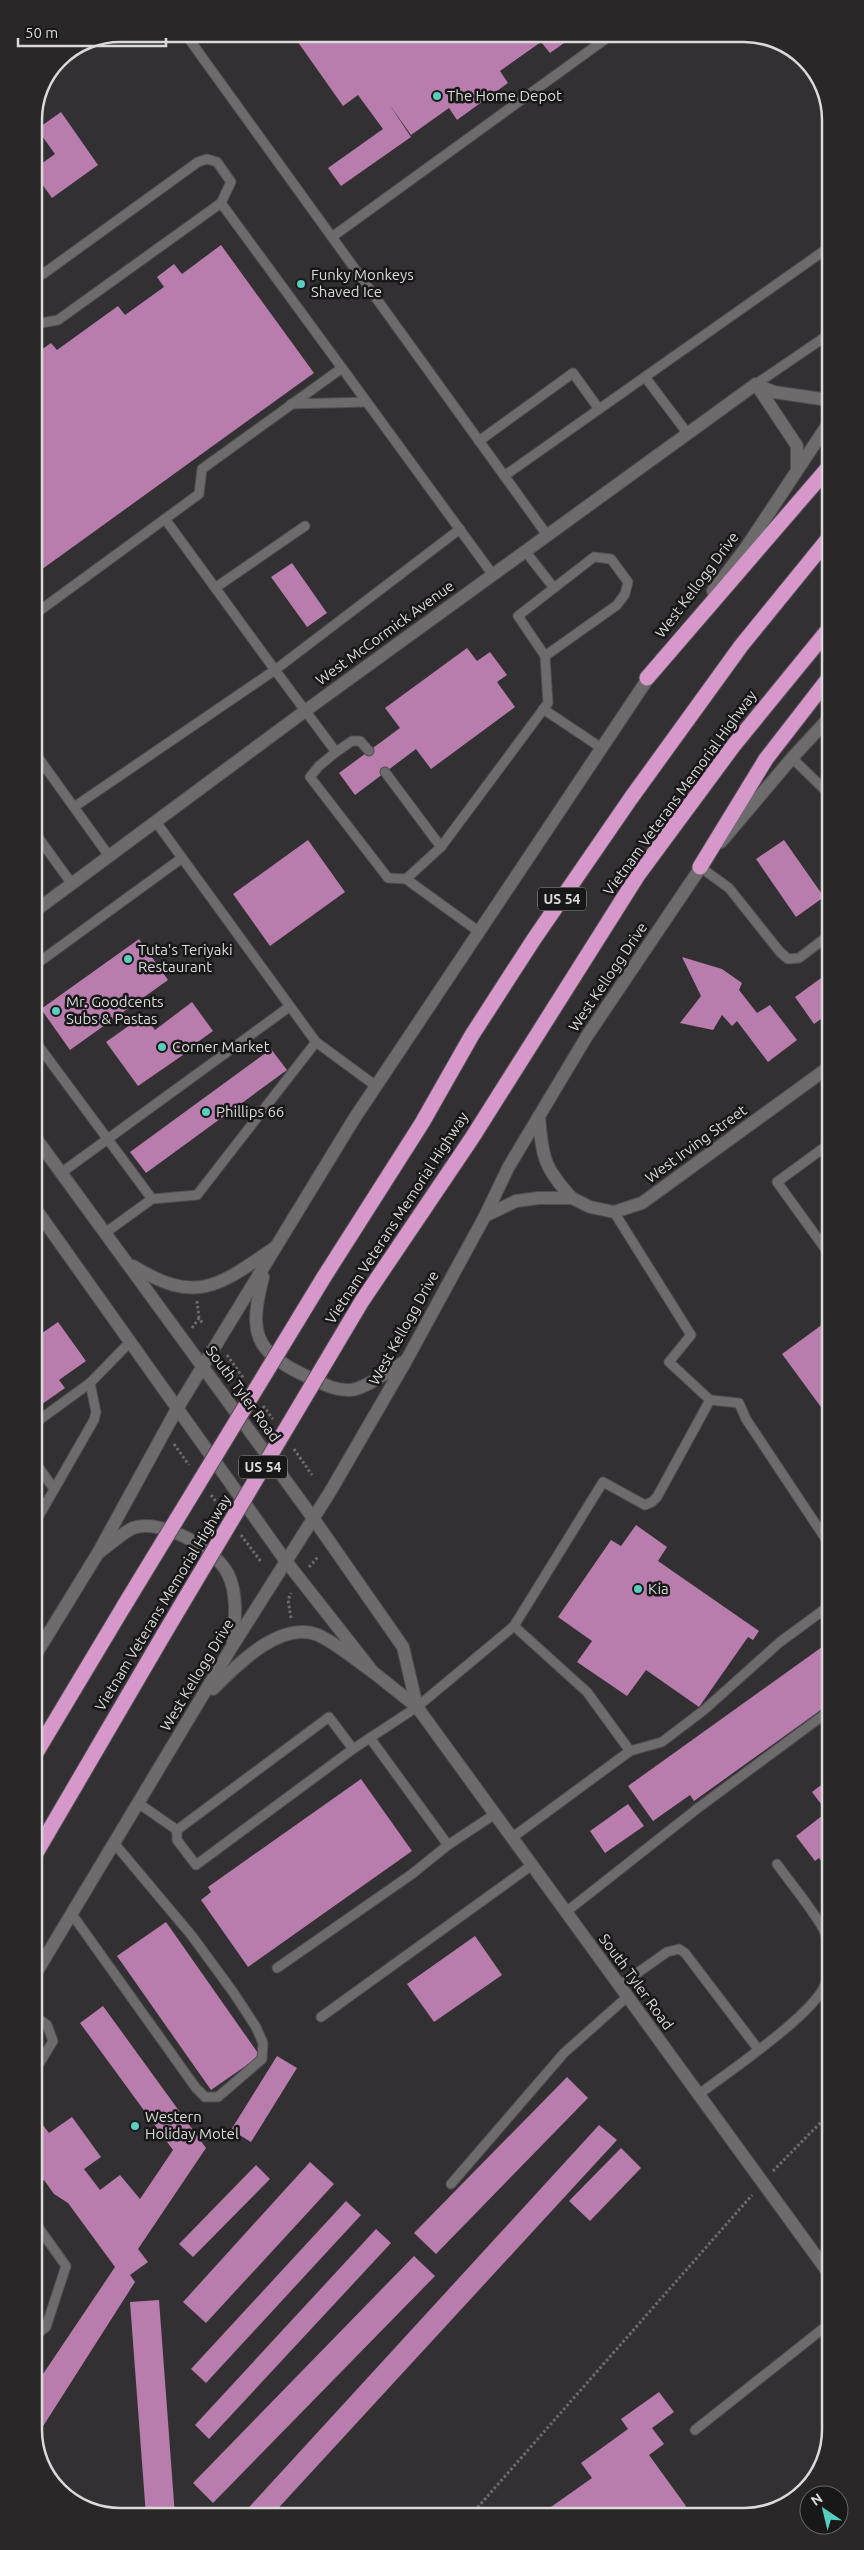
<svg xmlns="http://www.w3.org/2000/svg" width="864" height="2550" font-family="Ubuntu,sans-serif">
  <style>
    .building { fill: #b87dad }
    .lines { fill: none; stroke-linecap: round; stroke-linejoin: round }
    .service-casing { stroke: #504e50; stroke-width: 11 }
    .minor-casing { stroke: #504e50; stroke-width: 14 }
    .tertiary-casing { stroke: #504e50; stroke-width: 14 }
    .secondary-casing { stroke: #504e50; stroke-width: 14 }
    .motorway-casing { stroke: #504e50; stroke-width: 17 }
    .path { stroke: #6e6c6d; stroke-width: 3; stroke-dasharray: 2.5 2.5; stroke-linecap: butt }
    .service { stroke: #6e6b6d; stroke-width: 9 }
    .minor { stroke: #6e6b6d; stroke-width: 12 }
    .tertiary { stroke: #6e6b6d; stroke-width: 12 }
    .secondary { stroke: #6e6b6d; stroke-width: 12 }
    .motorway { stroke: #d698cb; stroke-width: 15 }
    .motorway-bridge-casing { stroke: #504e50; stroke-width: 17; stroke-linecap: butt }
    .motorway-bridge { stroke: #d698cb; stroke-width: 15 }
    .poi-dot { fill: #59cebe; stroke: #191819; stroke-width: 2 }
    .labels { text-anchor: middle; stroke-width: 5; stroke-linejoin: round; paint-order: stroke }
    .shield { fill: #191819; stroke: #a19fa0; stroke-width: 1 }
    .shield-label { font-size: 14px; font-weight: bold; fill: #dbd9da }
    .poi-label { font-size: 15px; fill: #dbd9da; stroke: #191819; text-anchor: start }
    .street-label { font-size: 15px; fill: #dbd9da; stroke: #191819 }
    .rim { fill: none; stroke: #dbd9da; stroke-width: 2.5 }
  </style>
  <rect width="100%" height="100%" fill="#323032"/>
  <!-- building -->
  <g class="building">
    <polygon points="574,36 550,53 541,42 500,71 508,83 457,120 449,108 411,135 389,104 411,137 341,186 328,168 383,129 358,95 343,106 295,38"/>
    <polygon points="61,112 98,165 52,198 34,173 34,169 55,154 37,129"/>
    <polygon points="221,245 314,373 34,575 34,355 51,343 57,350 118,306 125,315 164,287 157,277 174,264 182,274"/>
    <polygon points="292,563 327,613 307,627 271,577"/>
    <polygon points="467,648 477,661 490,652 507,675 497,682 515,707 431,769 416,749 355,795 339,773 400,728 385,708"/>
    <polygon points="308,840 345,892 270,946 233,894"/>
    <polygon points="784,840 824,897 796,917 756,859"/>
    <polygon points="139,939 168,980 70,1050 41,1009"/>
    <polygon points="682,957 722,969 742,983 739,990 757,1013 770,1005 797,1040 768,1062 737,1021 732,1026 722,1015 713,1030 680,1023 701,996"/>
    <polygon points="828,973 828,1014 814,1024 795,997"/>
    <polygon points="192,1002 213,1031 181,1054 183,1055 138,1086 106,1042 144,1015 155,1030"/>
    <polygon points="271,1049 287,1070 146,1173 130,1152"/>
    <polygon points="58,1322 86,1361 59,1380 65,1388 35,1409 35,1338"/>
    <polygon points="823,1324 829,1332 829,1418 782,1354"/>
    <polygon points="636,1525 667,1547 658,1561 759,1631 753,1640 748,1637 699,1707 646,1670 627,1696 577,1662 592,1641 558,1617 611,1540 621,1546"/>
    <polygon points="829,1642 829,1704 694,1801 690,1795 653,1821 628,1786"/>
    <polygon points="361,1779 412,1851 248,1967 201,1900 211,1892 208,1887"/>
    <polygon points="829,1779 829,1814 830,1872 819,1858 815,1861 796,1836 827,1812 812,1792"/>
    <polygon points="628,1804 644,1826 605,1853 590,1831"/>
    <polygon points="166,1922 260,2056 211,2090 117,1956"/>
    <polygon points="475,1936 502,1975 434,2022 407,1984"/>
    <polygon points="103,2006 206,2148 138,2249 148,2262 130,2275 135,2282 40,2431 37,2429 37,2383 115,2267 68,2203 54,2194 44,2180 36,2185 36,2116 49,2133 72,2117 101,2157 84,2169 100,2190 120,2175 140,2199 173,2150 80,2023"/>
    <polygon points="277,2056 297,2068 251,2142 231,2130"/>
    <polygon points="567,2077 588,2098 436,2254 414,2233"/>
    <polygon points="599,2125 617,2140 272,2515 241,2516"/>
    <polygon points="621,2148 641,2168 590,2221 569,2201"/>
    <polygon points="310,2162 334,2184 206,2323 183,2302"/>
    <polygon points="256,2165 270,2179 193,2257 179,2244"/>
    <polygon points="346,2201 361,2215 206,2383 191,2369"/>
    <polygon points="376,2229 391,2243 209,2439 195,2425"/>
    <polygon points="414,2256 435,2276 213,2503 193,2483"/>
    <polygon points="159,2300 175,2516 146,2516 130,2302"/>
    <polygon points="659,2392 674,2412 652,2428 664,2444 649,2455 686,2506 675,2514 541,2514 592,2478 581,2463 628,2429 621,2419"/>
  </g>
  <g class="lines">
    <!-- service casing -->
    <g class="service-casing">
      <g id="service">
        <polyline points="189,39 547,535"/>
        <polyline points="332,237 611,35"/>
        <polyline points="43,274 198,162 207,159 217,162 231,182 221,203"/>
        <polyline points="34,327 41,323 58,320 221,203 342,368"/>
        <polyline points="645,377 688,434"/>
        <polyline points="756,384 828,335"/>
        <polyline points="291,404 366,402"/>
        <polyline points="479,441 573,373 599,409"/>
        <polyline points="504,476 828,248"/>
        <polyline points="460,529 275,670 336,752 319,766 310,777 388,878 406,879 441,847 548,703 545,656 518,616 554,588 525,551"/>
        <polyline points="215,588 305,526"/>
        <polyline points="35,614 199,494 202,469 342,368 493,575"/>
        <polyline points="545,656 617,605 625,594 628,582 611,559 594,557 554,588"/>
        <polyline points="543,709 600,747"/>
        <polyline points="336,752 352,741 360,741 369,751"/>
        <polyline points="35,753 109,856"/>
        <polyline points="792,758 828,793"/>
        <polyline points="385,772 441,847"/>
        <polyline points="74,807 275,670 165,519"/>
        <polyline points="156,822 316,1042 376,1086"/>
        <polyline points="35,833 72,884"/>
        <polyline points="700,867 729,888 780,952 788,959 799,958 828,936"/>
        <polyline points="406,879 478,931"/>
        <polyline points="35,965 182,858"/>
        <polyline points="35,1041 152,1199 105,1233"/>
        <polyline points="35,1059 43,1052"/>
        <polyline points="829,1144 777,1182 829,1254"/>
        <polyline points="61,1173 289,1007"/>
        <polyline points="152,1199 197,1195 316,1042"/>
        <polyline points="710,1400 739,1403 746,1419 829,1544"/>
        <polyline points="35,1423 90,1383"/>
        <polyline points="35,1462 54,1489"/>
        <polyline points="36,1521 94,1420 96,1412 90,1383 131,1341"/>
        <polyline points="36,1631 45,1639"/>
        <polyline points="370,1738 448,1845 495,1814"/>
        <polyline points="630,1751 662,1742 704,1710 780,1642 829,1606"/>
        <polyline points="138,1803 177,1830 329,1717 353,1749 417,1707 514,1626 603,1482 645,1505 652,1502 657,1497 710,1400 669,1362 691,1335 614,1212"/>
        <polyline points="177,1830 177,1840 196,1865 353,1749"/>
        <polyline points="513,1837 630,1751 587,1692 514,1626"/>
        <polyline points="566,1912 698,1808 829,1711"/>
        <polyline points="71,1913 196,2088 205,2097 218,2097 262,2059 263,2043 256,2027 233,1992 192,1936 114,1843"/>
        <polyline points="277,1968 412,1874 448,1845"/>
        <polyline points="619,1986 667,1952 679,1949 685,1953 758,2049"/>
        <polyline points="36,2017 47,2025 53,2041 36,2069"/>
        <polyline points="321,2017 532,1865"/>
        <path d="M698,2095C728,2072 812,2016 825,1985C831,1970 830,1948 825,1933C819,1917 788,1880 777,1864"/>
        <polyline points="451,2184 564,2053 627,1997"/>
        <polyline points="36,2224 66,2266 46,2327 36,2335"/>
        <polyline points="695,2430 830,2323"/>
      </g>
    </g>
    <!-- minor casing -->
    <g class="minor-casing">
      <g id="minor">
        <polyline points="35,911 305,711 756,384"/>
        <polyline points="572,1198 590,1207 614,1212 642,1203 829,1067"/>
      </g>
    </g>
    <!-- tertiary casing -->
    <g class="tertiary-casing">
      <g id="tertiary">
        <polyline points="313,1518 403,1647 417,1707"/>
        <polyline points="285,1560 373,1672 417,1707 830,2275"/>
      </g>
    </g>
    <!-- secondary casing -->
    <g class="secondary-casing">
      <g id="secondary">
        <polyline points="756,384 797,446 797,470"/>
        <polyline points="757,385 774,392 828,400"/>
        <polyline points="713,591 745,549 828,424"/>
        <polyline points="721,842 792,758 828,719"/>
        <path d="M539,1116C542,1157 544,1168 572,1198"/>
        <polyline points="35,1137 313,1518"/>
        <polyline points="35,1208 285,1560"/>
        <polyline points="485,1216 516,1201 539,1198 572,1198"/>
        <path d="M133,1266C196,1305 219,1286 274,1248"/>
        <path d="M263,1277C249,1332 253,1351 306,1376C320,1382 334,1391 350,1390C364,1390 391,1369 404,1362"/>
        <path d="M101,1551C111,1544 122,1533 133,1528C161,1518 215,1548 228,1574C238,1594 235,1621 233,1642"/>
        <polyline points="36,1654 98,1553 178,1407 354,1119 653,671"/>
        <path d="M213,1689C237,1665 280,1620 318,1635C336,1643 357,1661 373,1672"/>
        <polyline points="36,1973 233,1645 330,1492 406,1361 485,1216 508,1168 587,1036 705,861"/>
      </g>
    </g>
    <!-- motorway casing -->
    <g class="motorway-casing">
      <g id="motorway">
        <polyline points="647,678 828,468"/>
        <polyline points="700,867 766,759 828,679"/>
        <polyline points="324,1277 422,1123 472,1035 534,939 631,798 741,646 828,539"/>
        <polyline points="362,1301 472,1138 638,875 734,745 828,630"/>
        <polyline points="36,1753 124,1606"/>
        <polyline points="36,1853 164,1634"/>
      </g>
    </g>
    <!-- path -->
    <g class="path">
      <polyline points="197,1301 199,1318 203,1324"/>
      <polyline points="192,1328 199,1318"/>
      <polyline points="227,1355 244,1379"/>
      <polyline points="263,1406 273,1419"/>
      <polyline points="174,1444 189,1465"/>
      <polyline points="294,1449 312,1475"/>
      <polyline points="211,1495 221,1508"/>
      <polyline points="241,1535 262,1563"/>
      <polyline points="309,1567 318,1557"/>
      <polyline points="291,1618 288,1600 291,1593"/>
      <polyline points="773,2171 830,2113"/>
      <polyline points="471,2515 752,2195"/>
    </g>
    <!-- service -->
    <use href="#service" class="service"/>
    <!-- minor -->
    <use href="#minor" class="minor"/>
    <!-- tertiary -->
    <use href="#tertiary" class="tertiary"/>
    <!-- secondary -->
    <use href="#secondary" class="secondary"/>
    <!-- motorway -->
    <use href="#motorway" class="motorway"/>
    <!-- motorway-bridge casing -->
    <g class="motorway-bridge-casing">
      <g id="motorway-bridge">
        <polyline points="124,1606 324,1277"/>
        <polyline points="164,1634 362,1301"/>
      </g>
    </g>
    <!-- motorway-bridge -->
    <use href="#motorway-bridge" class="motorway-bridge"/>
  </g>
  <!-- markers -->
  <g class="poi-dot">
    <circle cx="437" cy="96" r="5"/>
    <circle cx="301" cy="284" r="5"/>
    <circle cx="128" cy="959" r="5"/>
    <circle cx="56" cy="1011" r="5"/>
    <circle cx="162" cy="1047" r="5"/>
    <circle cx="206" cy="1112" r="5"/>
    <circle cx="638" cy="1589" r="5"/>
    <circle cx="135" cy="2126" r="5"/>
  </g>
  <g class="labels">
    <!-- shield labels -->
    <g class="shield">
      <rect x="538" y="887.5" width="48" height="23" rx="4"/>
      <rect x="239" y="1455.5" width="48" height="23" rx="4"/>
    </g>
    <g class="shield-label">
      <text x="562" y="904">US 54</text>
      <text x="263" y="1472">US 54</text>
    </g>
    <!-- poi labels -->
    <g class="poi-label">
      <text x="447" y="101">The Home Depot</text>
      <text x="311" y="280">Funky Monkeys<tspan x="311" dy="17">Shaved Ice</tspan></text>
      <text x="138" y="955">Tuta's Teriyaki<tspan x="138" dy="17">Restaurant</tspan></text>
      <text x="66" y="1007">Mr. Goodcents<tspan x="66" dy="17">Subs &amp; Pastas</tspan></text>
      <text x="172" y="1052">Corner Market</text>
      <text x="216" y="1117">Phillips 66</text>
      <text x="648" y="1594">Kia</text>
      <text x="145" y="2122">Western<tspan x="145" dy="17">Holiday Motel</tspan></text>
    </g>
    <!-- street labels -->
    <g class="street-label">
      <text transform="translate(697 585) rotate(-53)" y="5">West Kellogg Drive</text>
      <text transform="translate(385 633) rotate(-36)" y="5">West McCormick Avenue</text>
      <text transform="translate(680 793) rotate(-54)" y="5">Vietnam Veterans Memorial Highway</text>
      <text transform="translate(608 977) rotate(-56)" y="5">West Kellogg Drive</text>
      <text transform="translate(696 1144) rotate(-36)" y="5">West Irving Street</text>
      <text transform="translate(397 1218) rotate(-57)" y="5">Vietnam Veterans Memorial Highway</text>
      <text transform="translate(404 1328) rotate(-61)" y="5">West Kellogg Drive</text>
      <text transform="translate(243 1394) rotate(54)" y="5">South Tyler Road</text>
      <text transform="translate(163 1603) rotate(-59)" y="5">Vietnam Veterans Memorial Highway</text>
      <text transform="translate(197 1675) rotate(-59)" y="5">West Kellogg Drive</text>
      <text transform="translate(636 1982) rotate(54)" y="5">South Tyler Road</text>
    </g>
  </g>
  <!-- crop -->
  <path d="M0 0H864V2550H0ZM120 42H744A78 78 0 0 1 822 120V2430A78 78 0 0 1 744 2508H120A78 78 0 0 1 42 2430V120A78 78 0 0 1 120 42Z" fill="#292728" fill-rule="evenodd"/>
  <path class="rim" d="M120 42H744A78 78 0 0 1 822 120V2430A78 78 0 0 1 744 2508H120A78 78 0 0 1 42 2430V120A78 78 0 0 1 120 42Z"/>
  <!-- north arrow -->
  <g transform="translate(824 2510) rotate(325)"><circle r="24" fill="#191819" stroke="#676566"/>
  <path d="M0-4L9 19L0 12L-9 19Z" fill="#59cebe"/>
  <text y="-8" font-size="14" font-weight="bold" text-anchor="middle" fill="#dbd9da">N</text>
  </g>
  <!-- scale -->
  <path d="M18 38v8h148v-8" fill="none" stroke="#dbd9da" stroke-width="2.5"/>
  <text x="25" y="38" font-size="15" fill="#dbd9da" stroke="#191819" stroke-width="4" paint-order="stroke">50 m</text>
</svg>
